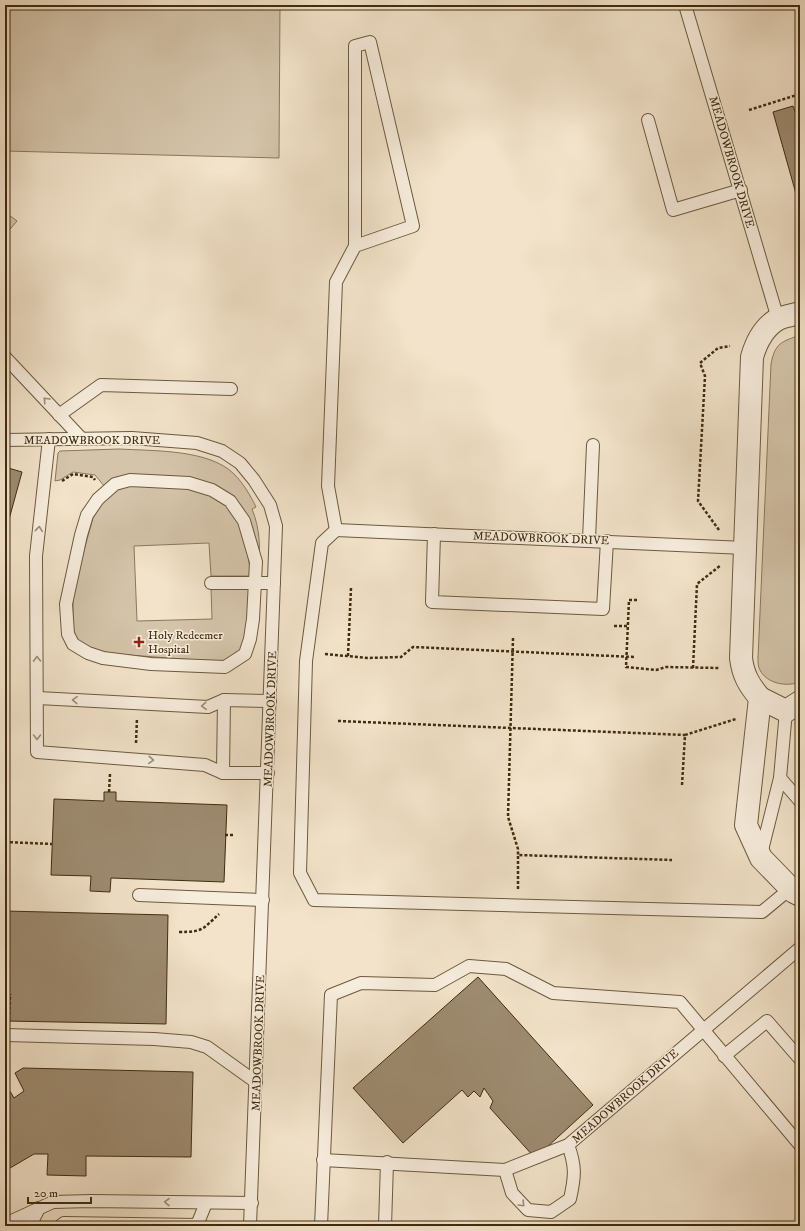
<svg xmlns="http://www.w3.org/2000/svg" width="805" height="1231" font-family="'IM FELL DW Pica',serif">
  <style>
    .green { fill: #d4c4aa; stroke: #8a785c }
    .building { fill: #9d8b70; stroke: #402c0e }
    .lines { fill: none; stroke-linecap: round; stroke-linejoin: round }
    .lane-casing { stroke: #6c5a3d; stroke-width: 14 }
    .street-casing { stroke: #6c5a3d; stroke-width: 24 }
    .path { stroke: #402c0e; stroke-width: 2.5; stroke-dasharray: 3 2; stroke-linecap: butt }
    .lane { stroke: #f7eddd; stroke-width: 12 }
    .street { stroke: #f7eddd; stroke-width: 22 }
    .oneway { stroke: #9c8c76 }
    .poi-dot { fill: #8f2418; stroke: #f7eddd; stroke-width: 1.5 }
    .labels { text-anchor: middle; stroke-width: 3; stroke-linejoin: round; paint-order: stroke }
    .street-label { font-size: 12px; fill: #402c0e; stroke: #f7eddd }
    .poi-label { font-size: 12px; fill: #402c0e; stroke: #f7eddd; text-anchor: start }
  </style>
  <rect width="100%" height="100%" fill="#f2e3ca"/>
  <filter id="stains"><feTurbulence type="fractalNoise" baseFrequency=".005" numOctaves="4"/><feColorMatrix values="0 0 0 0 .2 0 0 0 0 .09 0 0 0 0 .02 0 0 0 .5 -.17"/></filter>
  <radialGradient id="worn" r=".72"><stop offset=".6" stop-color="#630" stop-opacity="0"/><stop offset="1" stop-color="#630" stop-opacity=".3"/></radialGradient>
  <!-- green -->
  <g class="green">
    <polygon points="8,5 280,5 279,158 5,151 5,6"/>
    <polygon points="5,212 17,221 5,235"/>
    <path d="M800,335V682C787,687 767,684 760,670C758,667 758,662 758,658L771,364C775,343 781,342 800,335Z"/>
    <path d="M119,449C153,451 209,449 234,474C244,484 250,495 256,507L252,509C260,529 260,545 259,566L256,543L249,518L193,479L145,475L128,476L105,487L95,475L73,472L60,480L55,481L58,453L60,451Z"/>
    <path d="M129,485C162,485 213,482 234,514C245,532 248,555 251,576H211L209,543L134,546L137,621L212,619L211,588H251L245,636L240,651L222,662L102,653L78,642L73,634V590L93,518L102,504L113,492Z"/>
  </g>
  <!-- building -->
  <g class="building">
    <polygon points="793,106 796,114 800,113 800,208 773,112"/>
    <polygon points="5,467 22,472 5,534"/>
    <polygon points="104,792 116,792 116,801 227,805 224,882 111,878 110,892 90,891 91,876 51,875 54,799 104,801"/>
    <polygon points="5,911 168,915 166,1024 5,1021"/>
    <polygon points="478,977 593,1105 535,1158 490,1108 493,1101 484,1088 480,1097 474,1091 468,1097 462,1090 403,1143 353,1088"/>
    <polygon points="23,1068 193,1072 191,1157 86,1156 86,1176 47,1175 48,1154 34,1154 5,1171 5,1083 14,1098 24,1091 15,1073"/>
  </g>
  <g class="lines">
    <!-- lane casing -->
    <g class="lane-casing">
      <g id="lane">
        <polyline points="685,5 778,319"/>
        <polyline points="648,120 673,210 741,190"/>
        <polyline points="5,357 82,439"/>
        <polyline points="59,415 101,385 231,389"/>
        <polyline points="49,439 36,556 37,752 205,765 223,773 268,773"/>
        <polyline points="5,440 132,438 197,443 222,451 240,463 254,480 270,505 276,526 250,1226"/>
        <polygon points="130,480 189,483 212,490 230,501 244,521 256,562 253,619 250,639 245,654 225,667 151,664 103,658 88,653 73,644 68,634 66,604 81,535 87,515 98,499 115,484"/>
        <polyline points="336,530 322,543 306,661 300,873 314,900 762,912 791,888"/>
        <polyline points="336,530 328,486 336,282 355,246 355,46 370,42 413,226 355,246"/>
        <polyline points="336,530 745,548"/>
        <polyline points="434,534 432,602 603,609 607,541"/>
        <polyline points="589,540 593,445"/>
        <polyline points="211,583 274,583"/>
        <polyline points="38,698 208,707 224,700 270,701"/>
        <polyline points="223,773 224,700"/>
        <polyline points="780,778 800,801"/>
        <polyline points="761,854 780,778 786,711"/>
        <polyline points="139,895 263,900"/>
        <polyline points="5,1035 154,1039 191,1042 207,1047 256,1082"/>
        <polyline points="724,1056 767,1021 800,1059"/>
        <polyline points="323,1160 505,1170 568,1145 800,948"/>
        <path d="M505,1170L512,1193L528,1210L551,1212L570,1199C575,1177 576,1166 568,1145"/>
        <polyline points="5,1224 53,1202 91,1201 252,1203"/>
        <polyline points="30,1226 39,1208"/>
        <polyline points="60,1226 64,1223 197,1225 206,1203"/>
        <polyline points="321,1226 331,995 361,983 435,985 469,966 506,969 553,993 680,1002 800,1145"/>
        <polyline points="385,1226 387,1162"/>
      </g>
    </g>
    <!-- street casing -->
    <g class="street-casing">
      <g id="street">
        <path d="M800,313C793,315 785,316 778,319C764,327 756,343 752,357L741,658C743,675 749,685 760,698L746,825L761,858L794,892L800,895"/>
        <polyline points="760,698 786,711 800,702"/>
      </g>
    </g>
    <!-- path -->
    <g class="path">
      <polyline points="749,110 800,94"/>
      <polyline points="796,339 800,349"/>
      <polyline points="62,481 73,474 93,477 95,480"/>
      <polyline points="719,530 698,501 705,376 700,363 718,348 730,346"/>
      <polyline points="637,600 629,600 626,667 656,670 666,667 719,668"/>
      <polyline points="614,626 628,626"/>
      <polyline points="513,638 508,817 518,849 518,855 672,860"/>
      <polyline points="325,654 368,658 401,657 413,647 634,657"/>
      <polyline points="348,656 351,588"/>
      <polyline points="693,668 697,584 721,565"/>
      <polyline points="338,721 685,735"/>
      <polyline points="136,743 137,718"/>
      <polyline points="682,785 685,735 736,719"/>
      <polyline points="109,792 110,774"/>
      <polyline points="225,835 235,835"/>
      <polyline points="5,842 52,844"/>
      <polyline points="518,889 518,855"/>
      <path d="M179,932C202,932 202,930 219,914"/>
      <polyline points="9,1020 10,994"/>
    </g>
    <!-- lane -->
    <use href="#lane" class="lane"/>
    <!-- street -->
    <use href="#street" class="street"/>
  </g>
  <!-- one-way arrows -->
  <defs><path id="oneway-chevron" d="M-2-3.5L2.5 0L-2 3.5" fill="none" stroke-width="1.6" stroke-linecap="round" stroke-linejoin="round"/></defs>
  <g class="oneway">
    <use href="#oneway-chevron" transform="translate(46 400) rotate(-133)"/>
    <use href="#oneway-chevron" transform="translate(39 529) rotate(-84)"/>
    <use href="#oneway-chevron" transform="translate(37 659) rotate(-91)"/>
    <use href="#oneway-chevron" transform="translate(75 700) rotate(-177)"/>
    <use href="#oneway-chevron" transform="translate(204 706) rotate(176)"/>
    <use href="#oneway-chevron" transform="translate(37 737) rotate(90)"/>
    <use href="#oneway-chevron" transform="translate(151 760) rotate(4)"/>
    <use href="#oneway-chevron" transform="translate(167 1202) rotate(-179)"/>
    <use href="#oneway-chevron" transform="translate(522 1204) rotate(46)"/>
  </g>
  <!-- markers -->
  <path class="poi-dot" d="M137 636h4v4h4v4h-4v4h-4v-4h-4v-4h4z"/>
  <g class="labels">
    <!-- street labels -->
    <g class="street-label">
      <text transform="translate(732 162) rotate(74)" y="4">MEADOWBROOK DRIVE</text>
      <text x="92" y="444">MEADOWBROOK DRIVE</text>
      <text transform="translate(541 538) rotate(2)" y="4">MEADOWBROOK DRIVE</text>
      <text transform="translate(270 719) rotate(-88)" y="4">MEADOWBROOK DRIVE</text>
      <text transform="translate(258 1043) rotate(-88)" y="4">MEADOWBROOK DRIVE</text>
      <text transform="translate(625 1096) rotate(-41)" y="4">MEADOWBROOK DRIVE</text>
    </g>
    <!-- poi labels -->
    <g class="poi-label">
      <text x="148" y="639">Holy Redeemer<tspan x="148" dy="14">Hospital</tspan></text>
    </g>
  </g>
  <!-- margin -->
  <rect width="805" height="1231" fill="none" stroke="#f2e3ca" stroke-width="20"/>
  <rect x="6" y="6" width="793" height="1219" fill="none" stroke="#402c0e" stroke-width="2"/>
  <rect x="10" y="10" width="785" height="1211" fill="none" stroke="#402c0e"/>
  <!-- scale -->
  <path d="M28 1197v6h63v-6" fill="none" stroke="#402c0e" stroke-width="2"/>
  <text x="34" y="1197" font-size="12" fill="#402c0e" stroke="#f7eddd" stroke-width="3" paint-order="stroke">20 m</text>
  <rect width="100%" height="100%" filter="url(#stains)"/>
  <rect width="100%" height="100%" fill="url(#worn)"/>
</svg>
